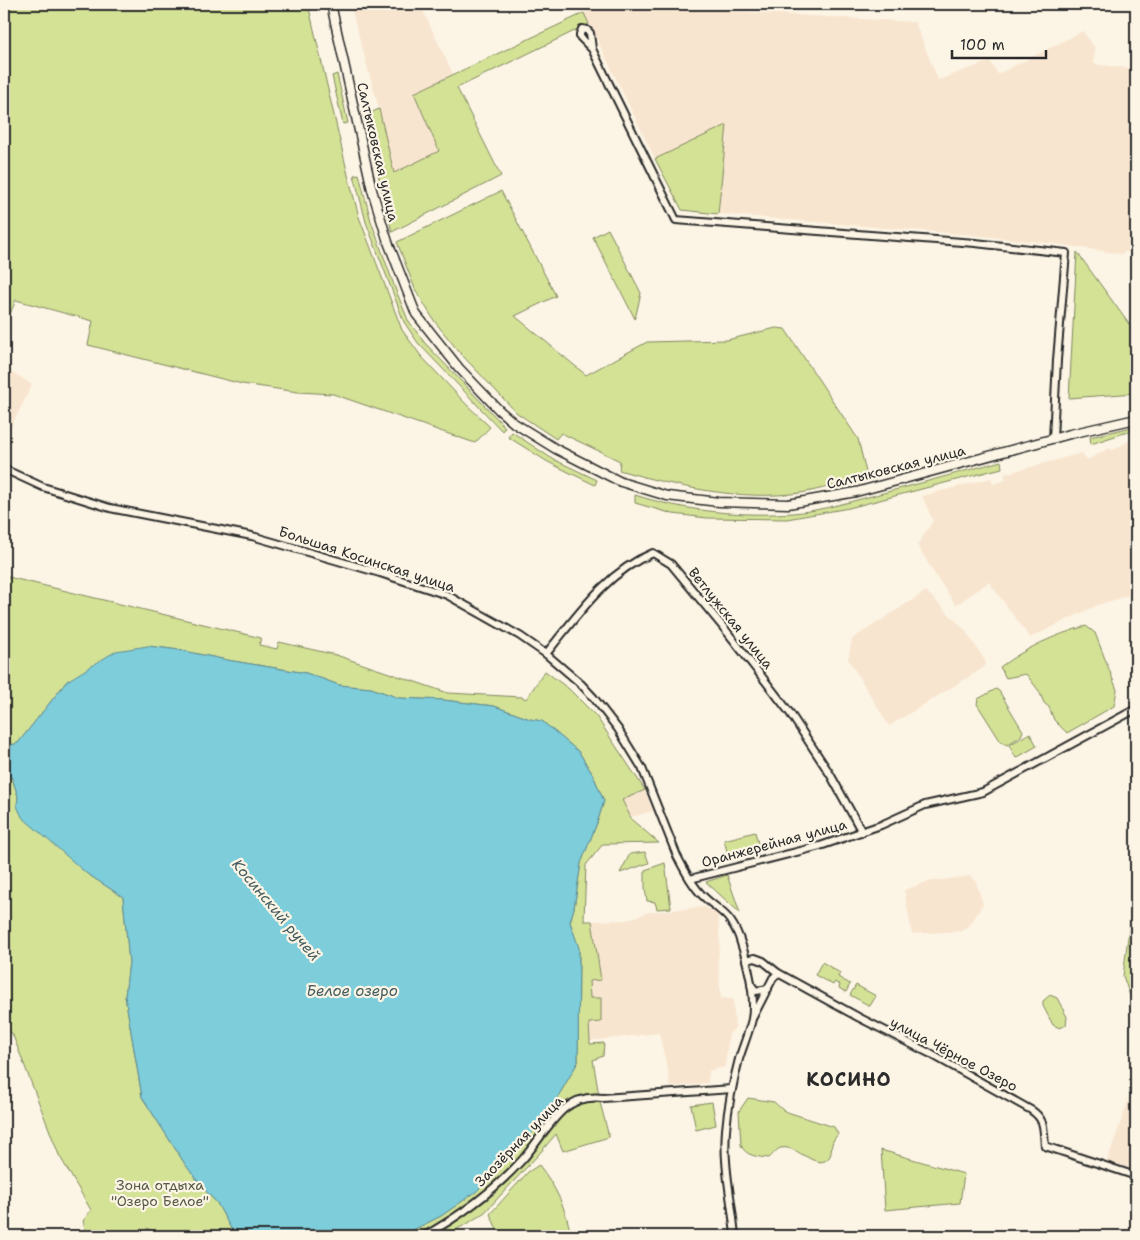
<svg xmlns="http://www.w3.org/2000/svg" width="1140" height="1240" font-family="'Shantell Sans',sans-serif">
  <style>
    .built { fill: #f8e5d0 }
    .green { fill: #d4e296; stroke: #808660 }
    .water { fill: #7ecddb; stroke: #5d8c95 }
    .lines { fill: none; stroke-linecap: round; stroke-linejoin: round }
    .minor-casing { stroke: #2b2b2b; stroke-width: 10 }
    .major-casing { stroke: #2b2b2b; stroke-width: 11 }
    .minor { stroke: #fcf5e5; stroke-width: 6 }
    .major { stroke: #fcf5e5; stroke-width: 8 }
    .labels { text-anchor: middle; stroke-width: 4.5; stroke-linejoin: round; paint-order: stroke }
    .street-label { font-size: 14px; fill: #2b2b2b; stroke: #fcf5e5 }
    .park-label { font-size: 14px; fill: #555946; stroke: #fcf5e5 }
    .water-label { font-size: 15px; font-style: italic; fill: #445c60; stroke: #fcf5e5 }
    .district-label { font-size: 19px; font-weight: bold; letter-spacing: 1px; fill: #2b2b2b; stroke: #fcf5e5 }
  </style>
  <rect width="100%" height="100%" fill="#fcf5e5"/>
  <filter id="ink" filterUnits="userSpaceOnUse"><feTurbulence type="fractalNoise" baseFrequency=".02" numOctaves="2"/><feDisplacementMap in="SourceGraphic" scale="10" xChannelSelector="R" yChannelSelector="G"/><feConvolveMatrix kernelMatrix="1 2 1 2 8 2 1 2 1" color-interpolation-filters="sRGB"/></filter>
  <g filter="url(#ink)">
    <!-- built -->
    <g class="built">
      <polygon points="350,4 420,4 453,74 414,93 440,151 394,173 379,109"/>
      <polygon points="605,4 691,4 694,9 915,22 938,80 990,61 998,74 1083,31 1095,48 1094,64 1136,69 1136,253 1124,252 1121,254 1049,243 972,235 718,214 727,126 655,159 584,13"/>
      <polygon points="4,368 24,379 32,385 4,441"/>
      <polygon points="1136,437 1136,593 1098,605 1030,638 989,582 956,605 937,578 917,545 933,521 922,496 991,478 993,484 1006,480 1004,474 1082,453 1087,460 1109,448 1113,450"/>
      <polygon points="926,591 965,630 986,662 985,667 889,726 848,659 852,639"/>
      <polygon points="645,790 653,811 631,817 621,800"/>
      <polygon points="970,876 976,882 983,904 970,925 962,931 912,934 904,890 927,882"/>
      <polygon points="704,907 718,914 720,944 718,959 721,998 733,999 735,1028 729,1034 725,1067 709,1071 708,1083 670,1087 668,1072 659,1033 590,1041 589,1023 601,998 590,998 589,981 601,980 592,921 626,920 649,912"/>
      <polygon points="1135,1081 1136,1082 1136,1170 1107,1161"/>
    </g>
    <!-- green -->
    <g class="green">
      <polygon points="4,4 308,4 348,175 359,217 402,330 421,356 466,404 490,427 475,443 333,394 298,392 242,384 88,345 93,321 16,300 7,321 4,319"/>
      <polygon points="584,13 589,24 457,88 501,176 392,232 364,116 379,109 394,173 439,151 414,93"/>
      <polygon points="337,74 348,123 343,124 332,76"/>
      <polygon points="727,125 718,214 682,210 655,159"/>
      <polygon points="359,174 371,221 395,288 408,320 424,342 505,427 502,431 418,343 404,322 366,222 354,175"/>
      <path d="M501,191L556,296L515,316L586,375L647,342L727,340L776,328L785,329L858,439L866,472L863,477C843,482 821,490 800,493C739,501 677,487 619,470L620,461L561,433L556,439L517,413L460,353L435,322L415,289L397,242Z"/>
      <polygon points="608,229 641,293 635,319 593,237"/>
      <polygon points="1077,252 1134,331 1136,331 1136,393 1069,398"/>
      <polygon points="1136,426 1136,429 1091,444 1090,437"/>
      <polygon points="512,432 551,458 597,480 595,485 548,462 508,437"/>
      <path d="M1001,461L1002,468L849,508L787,519L707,518L673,514L635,503V495C685,511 740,517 793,513C821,511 856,500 883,493C922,483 961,472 1001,461Z"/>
      <polygon points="4,576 261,638 259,645 277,649 279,642 336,655 448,693 522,697 526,699 545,671 569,689 596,716 645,790 622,800 632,820 659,843 603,844 586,865 584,921 592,921 601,980 589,981 590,998 601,998 601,1022 589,1023 590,1041 590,1044 604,1043 603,1056 593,1060 600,1102 609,1137 563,1151 556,1134 539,1154 485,1212 467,1224 443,1236 401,1236 441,1216 477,1191 545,1119 578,1062 579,949 570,922 574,908 581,863 597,823 604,801 593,775 579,752 542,721 530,719 494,706 443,700 399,698 371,688 339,685 306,673 227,660 179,650 148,646 67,681 18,743 4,747"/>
      <path d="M1086,626L1095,633L1117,690L1114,706L1067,733L1054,720L1049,707L1044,703L1039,691L1026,674L1006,678L1000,667C1026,648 1054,635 1086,626Z"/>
      <polygon points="996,689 999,691 1023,731 1021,736 1007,745 1001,742 977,704 978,699"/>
      <polygon points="1030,733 1037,746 1016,758 1009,745"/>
      <polygon points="4,775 12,778 18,796 17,806 86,873 123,897 129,962 125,996 142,1097 185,1164 202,1187 217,1203 235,1236 161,1236 147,1228 148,1236 87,1236 83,1221 91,1210 59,1155 12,1033 4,1030 4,957 7,953 4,950"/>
      <polygon points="755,832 760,851 729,859 724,840"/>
      <polygon points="645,852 649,863 620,873 630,854"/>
      <polygon points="665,863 671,908 657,909 655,902 647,901 645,888 645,870"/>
      <polygon points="727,875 740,913 706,882"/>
      <polygon points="1136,913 1136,1013 1123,976 1130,921"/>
      <polygon points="822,962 840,973 838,977 850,984 846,992 839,988 840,985 835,982 833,985 815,975"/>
      <polygon points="856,985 876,996 870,1006 850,995"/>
      <polygon points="1050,995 1057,998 1067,1017 1066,1025 1060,1028 1053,1025 1043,1006 1043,1001"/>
      <path d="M748,1098L774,1102L784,1111L834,1127L838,1134C836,1137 833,1140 832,1144C831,1147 832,1152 830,1156C819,1174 797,1144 781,1148C776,1149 773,1155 769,1158C758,1157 745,1156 741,1145L739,1111Z"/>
      <polygon points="712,1102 716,1125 696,1130 691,1105"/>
      <polygon points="881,1150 964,1174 960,1203 885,1210"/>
      <path d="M539,1165C556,1187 566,1208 571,1236H500L490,1214L528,1172Z"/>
    </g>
    <!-- water -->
    <polygon class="water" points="148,646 179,650 227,660 306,673 339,685 371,688 399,698 443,700 494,706 530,719 542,721 579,752 593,775 604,801 597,823 581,863 574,908 570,922 579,948 578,1062 545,1119 477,1191 441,1216 401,1236 235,1236 217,1203 202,1187 185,1164 142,1097 125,996 129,962 123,897 86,873 22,817 17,806 18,796 12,778 4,775 4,747 18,743 67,681 116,651"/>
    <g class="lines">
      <!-- minor casing -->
      <g class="minor-casing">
        <g id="minor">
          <polyline points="592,49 580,37 580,34 582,29 587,30 590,33 592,49 676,220 975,243 1066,253 1057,360 1053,439"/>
          <path d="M4,469L43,487L110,508L252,536L380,573L447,595L520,636L546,654L581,684L594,698L618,729L642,768L677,856C684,869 691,884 702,895C718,911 729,912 739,937C747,959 756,995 752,1019C749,1032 743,1046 739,1059C733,1082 728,1106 726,1130C723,1165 732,1201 735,1236"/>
          <path d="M546,654C577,616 606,572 653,553L671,564L728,633L790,713L830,774L862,832"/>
          <polyline points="690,879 820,846 881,825 925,805 983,792 1136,709"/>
          <path d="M746,960L755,958L763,961L778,973L858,1017L929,1053L1031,1110C1046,1120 1043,1129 1045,1146L1136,1176"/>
          <polyline points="751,985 756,991 768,989"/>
          <polyline points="753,1017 773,978 778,973"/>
          <path d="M424,1236C460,1216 495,1190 523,1159C537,1143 548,1123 564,1109C576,1099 588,1096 603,1098L732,1089"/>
        </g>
      </g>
      <!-- major casing -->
      <g class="major-casing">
        <polyline id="major" points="331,4 372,190 388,242 416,314 459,368 499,410 514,423 556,449 621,482 667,496 719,502 788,504 856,492 1070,434 1136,419"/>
      </g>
      <!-- minor -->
      <use href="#minor" class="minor"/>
      <!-- major -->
      <use href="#major" class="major"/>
    </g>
  </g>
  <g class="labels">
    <!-- street labels -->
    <g class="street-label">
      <text transform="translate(378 152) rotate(77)" y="5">Салтыковская улица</text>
      <text transform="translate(896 467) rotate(-14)" y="5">Салтыковская улица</text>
      <text transform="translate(367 559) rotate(18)" y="5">Большая Косинская улица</text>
      <text transform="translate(731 618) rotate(51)" y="5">Ветлужская улица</text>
      <text transform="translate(774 843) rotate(-15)" y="5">Оранжерейная улица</text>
      <text transform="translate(954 1054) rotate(28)" y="5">улица Чёрное Озеро</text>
      <text transform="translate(519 1141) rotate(-46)" y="5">Заозёрная улица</text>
    </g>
    <!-- park labels -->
    <g class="park-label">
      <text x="160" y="1190">Зона отдыха<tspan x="160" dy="16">"Озеро Белое"</tspan></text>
    </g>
    <!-- water labels -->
    <g class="water-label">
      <text transform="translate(276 910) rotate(50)" y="5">Косинский ручей</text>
      <text x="352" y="996">Белое озеро</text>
    </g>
    <!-- district labels -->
    <g class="district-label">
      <text x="849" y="1086">КОСИНО</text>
    </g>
  </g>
  <!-- margin -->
  <rect width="1140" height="1240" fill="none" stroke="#fcf5e5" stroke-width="20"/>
  <rect x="10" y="10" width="1120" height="1220" fill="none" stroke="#2b2b2b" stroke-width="2" filter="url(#ink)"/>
  <!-- scale -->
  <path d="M952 50v8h94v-8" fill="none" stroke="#2b2b2b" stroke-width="2.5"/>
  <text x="960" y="50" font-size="15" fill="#2b2b2b" stroke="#fcf5e5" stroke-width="4" paint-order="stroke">100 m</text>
</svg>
